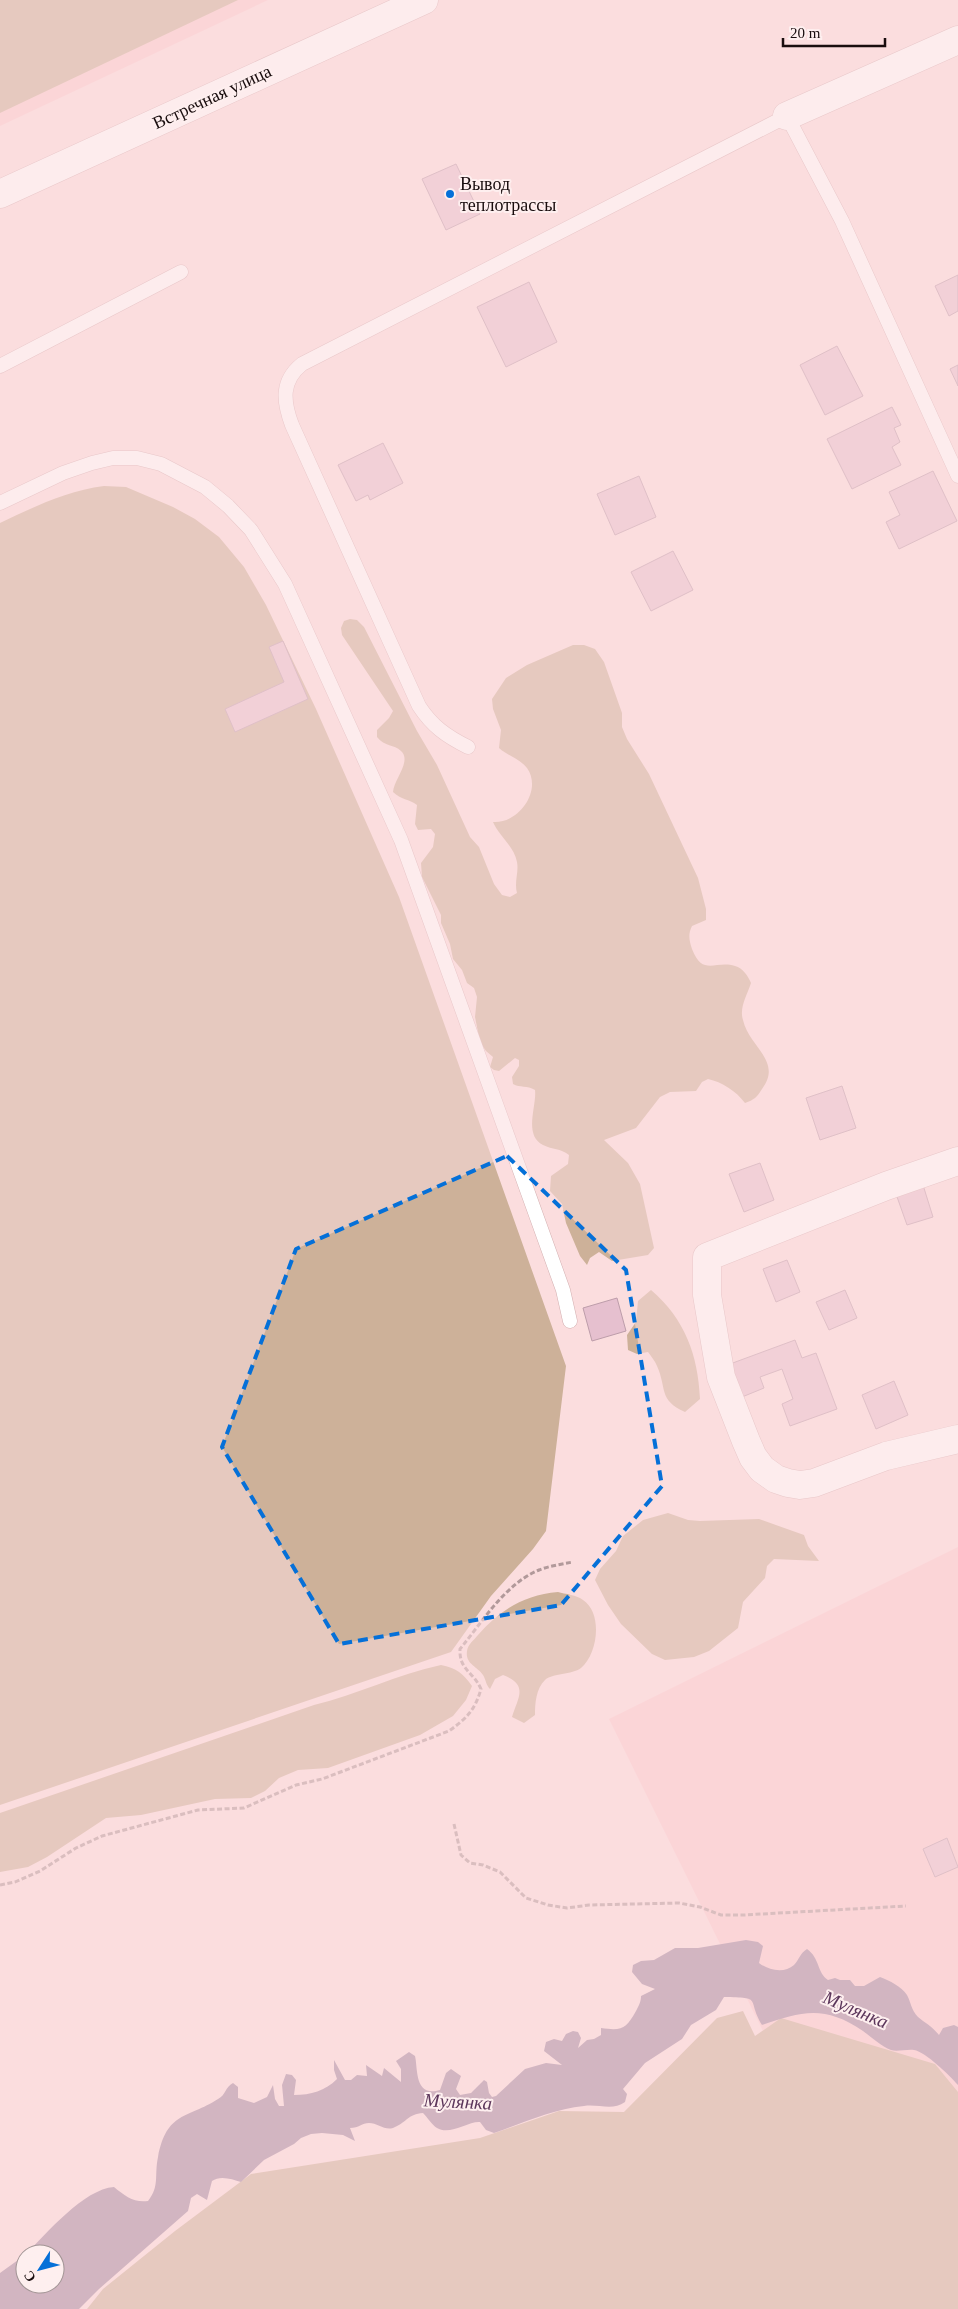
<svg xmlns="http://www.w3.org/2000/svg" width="958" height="2309" font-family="'Times New Roman',serif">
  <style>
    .built { fill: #facdcf }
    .green { fill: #cdb199 }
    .water { fill: #a0869e }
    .building { fill: #e6c0cf; stroke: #bd9daa }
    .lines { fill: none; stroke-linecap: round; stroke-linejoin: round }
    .lane-casing { stroke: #d3b0b1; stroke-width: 15 }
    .street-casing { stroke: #d3b0b1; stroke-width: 29 }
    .secondary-casing { stroke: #d3b0b1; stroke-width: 29 }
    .path { stroke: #b1999a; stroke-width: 3; stroke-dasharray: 5 2.5; stroke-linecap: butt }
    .lane { stroke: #fff; stroke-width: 14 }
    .street { stroke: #fff; stroke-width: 28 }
    .secondary { stroke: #fff; stroke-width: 28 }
    .marked { fill: none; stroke: #0570d8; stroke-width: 4; stroke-dasharray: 10 6; stroke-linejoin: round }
    .poi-dot { fill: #0570d8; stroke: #feefef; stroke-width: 2 }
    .labels { text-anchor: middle; stroke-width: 4; stroke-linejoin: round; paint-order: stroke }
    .street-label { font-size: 18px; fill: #190d0e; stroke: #feefef }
    .poi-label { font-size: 18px; fill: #190d0e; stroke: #feefef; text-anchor: start }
    .water-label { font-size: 19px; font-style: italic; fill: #5c365b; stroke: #feefef }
  </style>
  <rect width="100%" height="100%" fill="#fbddde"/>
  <!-- built -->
  <g class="built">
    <polygon points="0,0 268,0 0,126"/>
    <polygon points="958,1547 958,2115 835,2177 609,1719"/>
  </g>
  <!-- green -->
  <g class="green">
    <polygon points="0,0 238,0 0,113"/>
    <path d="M104,486L126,487L173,507L195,519L219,537L244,567L266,605L316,709L399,897L566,1366L546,1531L533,1549L491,1596L451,1652L0,1805V523C34,507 66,491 104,486Z"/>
    <path d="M350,619L357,620L364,627L417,731L437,765L470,837L479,847L494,884L502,895L510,897L517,893C514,882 519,872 517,862C514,846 499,836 493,822C518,824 543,791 527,768C520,759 508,756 499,748L501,730L493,709L492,699L506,678L527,665L573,645H584L595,649L604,662L622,713V727L627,739L649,774L698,878L706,909V920L692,926C688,934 689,940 692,949C703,977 715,960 735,966C743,968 748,976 751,983C747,995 739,1008 743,1020C749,1047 783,1061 762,1089C757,1097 754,1100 745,1103C736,1091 722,1082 708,1079L702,1082L696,1091L670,1092L660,1097L636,1128L604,1140L628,1163L640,1184L654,1248L648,1255L612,1261L599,1252L590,1258L587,1265L580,1256L566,1223L562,1204L550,1191L551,1176L568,1164L569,1155C560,1148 553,1150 543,1145C523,1135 537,1106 535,1090C527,1085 520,1088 513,1084L512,1077L519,1066V1060L515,1058L499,1071L494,1070L490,1067L493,1057L486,1051L480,1042L475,1017L477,997L474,988L467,983L462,970L453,959L450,944L441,923V915L422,877L421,863L433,847L435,834L431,829L418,830L415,824L417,805C409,799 401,800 393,792C394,779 412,761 401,751C394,744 385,747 377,737V730L389,718L393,711L342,635L341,628L344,621Z"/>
    <path d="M651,1290C685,1319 698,1355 700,1399L685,1412C658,1400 667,1388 657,1366C655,1361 651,1356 648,1352L637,1354L628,1350L627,1335L636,1322L638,1301Z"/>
    <polygon points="668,1513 688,1520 700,1521 759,1519 804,1535 808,1546 819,1561 774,1559 767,1566 765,1578 743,1602 738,1628 709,1651 694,1657 665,1660 652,1654 621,1624 608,1605 595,1580 600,1569 616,1551 623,1536 643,1520"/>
    <path d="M558,1592C565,1594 577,1595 583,1600C603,1613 598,1654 581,1668C572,1675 552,1673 545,1680C536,1689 535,1703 535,1715L524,1723L512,1717C518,1697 529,1685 503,1675L495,1679L490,1689C486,1685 486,1680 483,1675C477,1666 465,1664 467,1651C468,1644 474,1640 478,1635C500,1610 524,1595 558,1592Z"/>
    <path d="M441,1665C456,1668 463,1673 472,1686L466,1700L453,1716L420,1735L328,1768L298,1770L279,1778L265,1791L251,1798L215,1799L141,1815L106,1818L47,1857L28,1867L0,1872V1813L314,1705C357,1695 397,1674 441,1665Z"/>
    <polygon points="743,2011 755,2036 781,2018 935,2064 958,2092 958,2309 87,2309 103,2289 175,2231 251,2174 480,2138 559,2111 624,2112 717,2018"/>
  </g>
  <!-- water -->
  <path class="water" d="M746,1940L758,1942L763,1946L759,1963C768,1970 784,1974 794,1965C799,1960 800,1953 807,1949C820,1958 817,1973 828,1980L835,1978L840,1980H850L855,1986H864L880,1977C890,1981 901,1986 907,1995C911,2002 911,2010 918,2017C925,2023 932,2026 939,2035L943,2028L954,2025L958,2027V2085C950,2076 926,2052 914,2050C907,2049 897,2052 891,2050C881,2046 871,2037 863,2031C825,2005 802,2011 762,2025C746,1998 764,1998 724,1997L716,2010L691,2025L682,2039L645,2063L623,2089L627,2094L625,2102C613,2111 599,2104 584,2106C553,2109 523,2123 494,2133L486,2130L480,2122C468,2121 450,2136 437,2128C432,2125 428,2118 423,2113C408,2114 407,2122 395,2127C386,2132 378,2123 369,2123C362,2123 359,2128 350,2128L355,2141L343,2135L322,2133L311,2134L301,2138L294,2144L264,2160L241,2182C232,2179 220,2175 212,2181L207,2200L197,2194L191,2198L188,2211L99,2289L79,2309H0V2273L25,2255V2284H55V2254H26C47,2233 84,2189 114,2187C125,2196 134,2203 148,2201C160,2186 154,2176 158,2157C167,2111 187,2119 218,2099C226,2095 225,2087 233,2083L238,2087V2098L254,2103L267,2097L273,2085L275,2099L279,2106H284L282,2085L286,2074L292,2075L296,2080L294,2095C311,2095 325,2091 337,2079L334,2070V2060L345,2080H351L357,2075L367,2076L366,2065L382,2076L384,2068L401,2082V2069L396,2061L409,2052L415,2056C418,2068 414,2098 440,2090L446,2073L451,2069L461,2076L456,2089L460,2095L471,2093L484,2080L487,2082L489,2093L492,2097L496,2096L525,2069L546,2063L562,2065L544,2051L546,2042L554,2039L562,2041L566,2034L573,2031L578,2032L581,2038L578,2048L587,2040L594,2039L601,2035V2028C622,2031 626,2029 636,2011C639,2005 641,2002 641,1996L655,1989L642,1984L632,1972L633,1965L641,1961L654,1960L675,1948H698Z"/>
  <!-- building -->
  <g class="building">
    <polygon points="456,164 480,214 446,230 422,179"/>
    <polygon points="958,275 958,311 949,316 935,286"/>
    <polygon points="529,282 557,342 506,367 477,307"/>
    <polygon points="837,346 863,396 825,415 800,365"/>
    <polygon points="958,365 958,386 950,369"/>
    <polygon points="892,407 901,425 894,428 900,442 892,447 901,465 852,489 827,439"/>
    <polygon points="383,443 403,483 370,500 368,495 356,501 338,465"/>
    <polygon points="933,471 957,521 899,549 886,522 900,515 889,492"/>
    <polygon points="639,476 656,517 615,535 597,494"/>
    <polygon points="673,551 693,590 651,611 631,572"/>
    <polygon points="283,641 308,699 235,732 225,709 284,682 269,647"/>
    <polygon points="842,1086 856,1128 820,1140 806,1098"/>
    <polygon points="760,1163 774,1200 744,1212 729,1174"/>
    <polygon points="923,1185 933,1217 907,1225 896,1194"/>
    <polygon points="787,1260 800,1292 776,1302 763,1269"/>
    <polygon points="845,1290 857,1318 829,1330 816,1302"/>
    <polygon points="617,1298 626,1331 592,1341 583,1308"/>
    <polygon points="795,1340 802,1358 816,1353 837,1409 790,1426 782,1404 793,1399 782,1369 760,1377 764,1388 742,1397 730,1364"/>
    <polygon points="894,1381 908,1415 876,1429 862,1395"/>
    <polygon points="947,1838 958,1867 935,1877 923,1849"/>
  </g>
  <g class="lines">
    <!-- lane casing -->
    <g class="lane-casing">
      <g id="lane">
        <polyline points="0,366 181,272"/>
        <polyline points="0,503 63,473 92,463 113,458 137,458 161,464 205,487 228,506 251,530 285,584 401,840 563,1290 570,1321"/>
        <path d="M468,747C446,736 432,726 419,706L292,425C283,401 281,381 302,364L787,116L842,221L958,476"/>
      </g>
    </g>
    <!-- street casing -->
    <g class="street-casing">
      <g id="street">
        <polyline points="787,116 958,40"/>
        <polyline points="958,1161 886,1186 707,1257 707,1295 721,1377 746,1441 753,1457 762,1469 776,1479 788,1483 800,1485 814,1483 886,1456 958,1439"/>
      </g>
    </g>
    <!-- secondary casing -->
    <g class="secondary-casing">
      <polyline id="secondary" points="0,194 424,0"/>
    </g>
    <!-- path -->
    <g class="path">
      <polyline points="454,1824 461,1855 470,1863 483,1865 500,1872 526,1898 548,1905 567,1908 589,1905 679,1903 700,1907 721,1915 744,1915 906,1906"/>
      <path d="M0,1885L15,1882L40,1871L76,1848L102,1836L198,1810L244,1808L296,1785L322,1779L449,1731C467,1718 475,1710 481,1689C473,1671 459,1670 460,1649C483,1621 505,1584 539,1570C549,1566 562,1564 573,1562"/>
    </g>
    <!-- lane -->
    <use href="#lane" class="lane"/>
    <!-- street -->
    <use href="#street" class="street"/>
    <!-- secondary -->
    <use href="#secondary" class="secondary"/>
  </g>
  <!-- marked area -->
  <path d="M0 0H958V2309H0ZM507,1156L626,1270L662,1486L561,1605L339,1644L222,1447L296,1249Z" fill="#fbddde" fill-opacity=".55" fill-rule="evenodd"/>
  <path class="marked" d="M507,1156L626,1270L662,1486L561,1605L339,1644L222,1447L296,1249Z"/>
  <!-- markers -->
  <circle class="poi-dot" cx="450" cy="194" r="5"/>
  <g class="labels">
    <!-- street labels -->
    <g class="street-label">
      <text transform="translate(212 97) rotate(-25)" y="6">Встречная улица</text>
    </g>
    <!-- poi labels -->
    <g class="poi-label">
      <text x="460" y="190">Вывод<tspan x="460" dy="21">теплотрассы</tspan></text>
    </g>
    <!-- water labels -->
    <g class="water-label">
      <text transform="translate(856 2009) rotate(23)" y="7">Мулянка</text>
      <text transform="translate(458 2101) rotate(3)" y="7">Мулянка</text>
    </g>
  </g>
  <!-- north arrow -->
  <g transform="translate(40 2269) rotate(234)"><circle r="24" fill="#feefef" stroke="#a29595"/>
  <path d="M0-4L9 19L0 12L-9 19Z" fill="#0570d8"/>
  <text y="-8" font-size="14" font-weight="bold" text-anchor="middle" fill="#190d0e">С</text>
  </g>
  <!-- scale -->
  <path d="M783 38v8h102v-8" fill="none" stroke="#190d0e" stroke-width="2.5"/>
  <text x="790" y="38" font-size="15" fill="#190d0e" stroke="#feefef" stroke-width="4" paint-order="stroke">20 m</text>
</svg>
